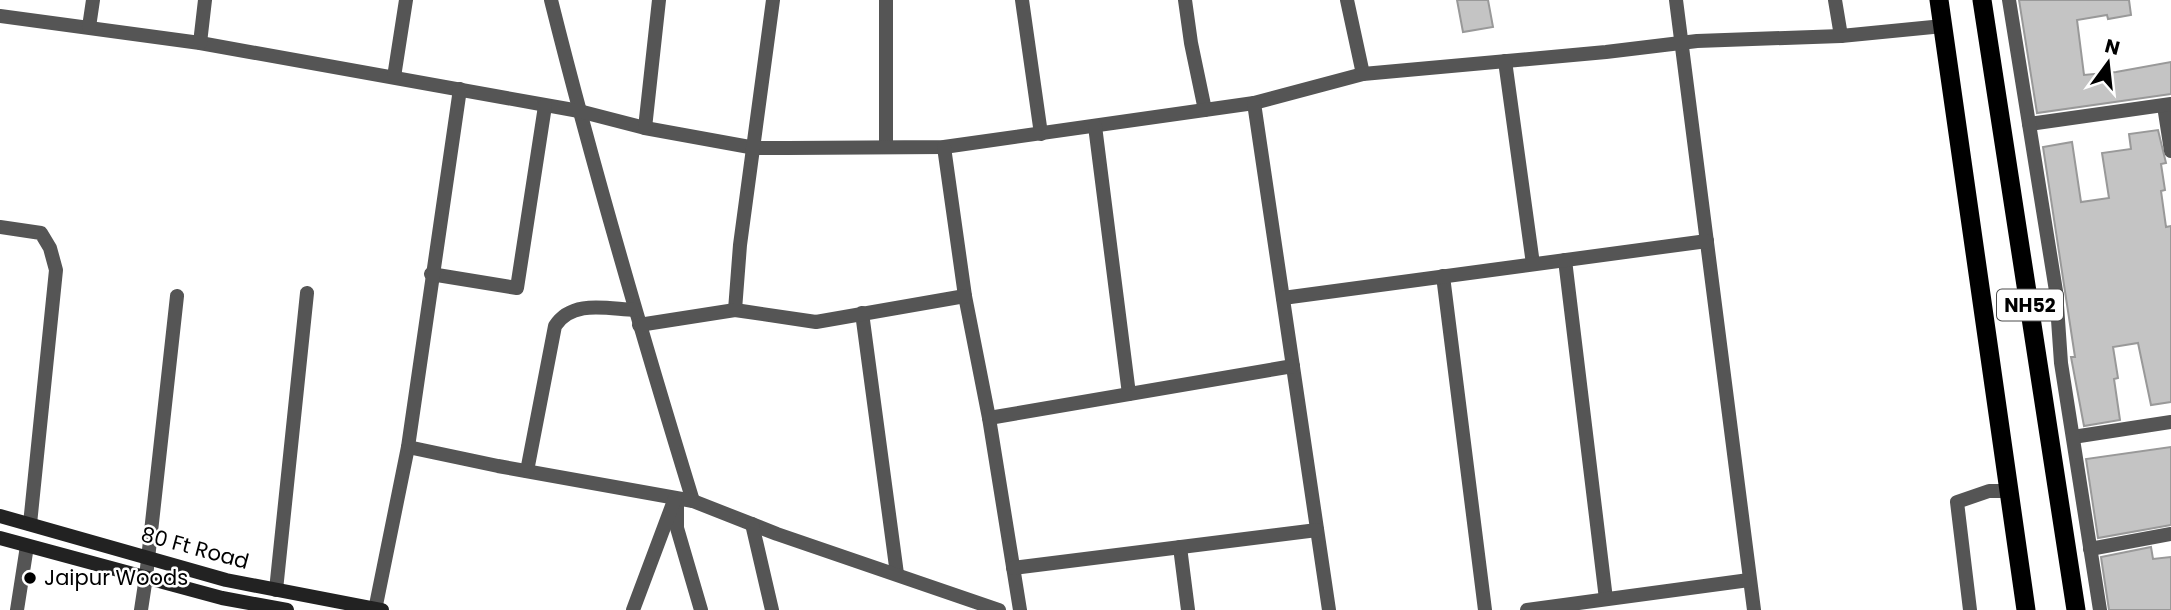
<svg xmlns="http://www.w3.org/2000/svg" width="2171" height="610" font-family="Poppins,sans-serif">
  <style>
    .building { fill: #c4c4c4; stroke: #999; stroke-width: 2 }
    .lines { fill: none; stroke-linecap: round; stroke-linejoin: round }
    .minor { stroke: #555; stroke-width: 14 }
    .tertiary { stroke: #555; stroke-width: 14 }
    .secondary { stroke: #222; stroke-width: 14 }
    .trunk { stroke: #000; stroke-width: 19 }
    .poi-dot { fill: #000; stroke: #fff; stroke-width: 2.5 }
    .labels { text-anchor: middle; stroke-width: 5; stroke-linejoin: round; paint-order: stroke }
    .shield { fill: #fff; stroke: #4c4c4c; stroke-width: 2 }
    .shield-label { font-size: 19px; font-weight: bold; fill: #000 }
    .street-label { font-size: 21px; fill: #000; stroke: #fff }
    .poi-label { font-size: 21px; fill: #000; stroke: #fff; text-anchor: start }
  </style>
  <rect width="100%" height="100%" fill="#fff"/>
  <!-- building -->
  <g class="building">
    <polygon points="1457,0 1488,0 1493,27 1463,32"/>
    <polygon points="2019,0 2129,0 2131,15 2108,19 2107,15 2077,20 2084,75 2116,72 2171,62 2171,94 2037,113"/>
    <polygon points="2158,130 2166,163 2161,164 2165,190 2161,191 2166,227 2171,226 2171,402 2151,405 2138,343 2113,347 2118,378 2114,379 2120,420 2084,426 2071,357 2075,357 2043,147 2072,142 2081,202 2109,198 2102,153 2131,149 2129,134"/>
    <polygon points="2171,447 2171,525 2098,538 2086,459"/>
    <polygon points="2151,547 2153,559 2171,557 2171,610 2109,610 2101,557"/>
  </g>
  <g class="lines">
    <!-- minor -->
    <g class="minor">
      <path d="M551,0C593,168 642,335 693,501"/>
      <polyline points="886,0 886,147"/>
      <polyline points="1022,0 1041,134"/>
      <polyline points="1185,0 1191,43 1205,110"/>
      <polyline points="1347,0 1363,74"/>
      <polyline points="1676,0 1754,610"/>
      <polyline points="1835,0 1841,36"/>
      <polyline points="0,16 200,43 579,111 645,128 755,148 788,148 944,147 1254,103 1363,74 1606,52 1697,41 1841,36 1943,26"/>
      <polyline points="89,27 93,0"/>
      <polyline points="200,43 205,0"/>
      <polyline points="1505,61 1533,264"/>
      <polyline points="394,77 406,0"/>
      <polyline points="1254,103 1329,610"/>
      <polyline points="2164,106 2171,151"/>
      <polyline points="2029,124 2171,104"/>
      <polyline points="1095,126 1129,394"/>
      <polyline points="645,128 659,0"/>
      <polyline points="944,147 965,296 989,418 1020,610"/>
      <polyline points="0,227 41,233 50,248 56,270 30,524"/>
      <polyline points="1565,260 1606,599"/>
      <polyline points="431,274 517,288 545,106"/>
      <polyline points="1443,276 1485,610"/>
      <polyline points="1283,298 1707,241"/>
      <polyline points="735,310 740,245 773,0"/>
      <polyline points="862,313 897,574"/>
      <polyline points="639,325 735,310 816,322 965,296"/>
      <polyline points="989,418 1293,366"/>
      <polyline points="2073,437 2171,422"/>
      <polyline points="408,447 498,466 693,501 777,534 999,610"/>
      <path d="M527,471L555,326C572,299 608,309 635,310"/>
      <polyline points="677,503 677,528 701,610"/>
      <polyline points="752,524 772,610"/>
      <polyline points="1180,547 1188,610"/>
      <polyline points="2090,549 2171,534"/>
      <polyline points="1013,568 1317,530"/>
      <polyline points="276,590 307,293"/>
      <polyline points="17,610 27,546"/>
      <polyline points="141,610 146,577 177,296"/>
      <polyline points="375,610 408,447 460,89"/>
      <polyline points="633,610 675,498"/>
      <polyline points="1527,610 1749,580"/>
      <polyline points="1970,610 1957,502 1989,491 2002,491"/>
    </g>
    <!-- tertiary -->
    <polyline class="tertiary" points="2009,0 2056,291 2061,363 2100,610"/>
    <!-- secondary -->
    <g class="secondary">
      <polyline points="0,516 226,580 382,610"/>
      <polyline points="0,538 222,598 287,610"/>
    </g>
    <!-- trunk -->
    <g class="trunk">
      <polyline points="1939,0 2026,610"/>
      <polyline points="1982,0 2076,610"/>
    </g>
  </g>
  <!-- markers -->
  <circle class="poi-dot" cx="30" cy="578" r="7"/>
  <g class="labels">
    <!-- shield labels -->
    <rect class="shield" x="1997" y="289.5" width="66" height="31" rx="5"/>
    <g class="shield-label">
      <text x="2030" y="312">NH52</text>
    </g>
    <!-- street labels -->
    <g class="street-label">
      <text transform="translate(195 548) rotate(15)" y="7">80 Ft Road</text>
    </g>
    <!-- poi labels -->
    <g class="poi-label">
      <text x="44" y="585">Jaipur Woods</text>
    </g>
  </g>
  <!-- north arrow -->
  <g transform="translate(2108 63) rotate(15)" stroke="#ffffff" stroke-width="5" paint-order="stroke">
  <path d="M0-5L12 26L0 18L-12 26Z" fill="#000000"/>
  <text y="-10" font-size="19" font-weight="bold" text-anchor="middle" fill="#000000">N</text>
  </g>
</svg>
